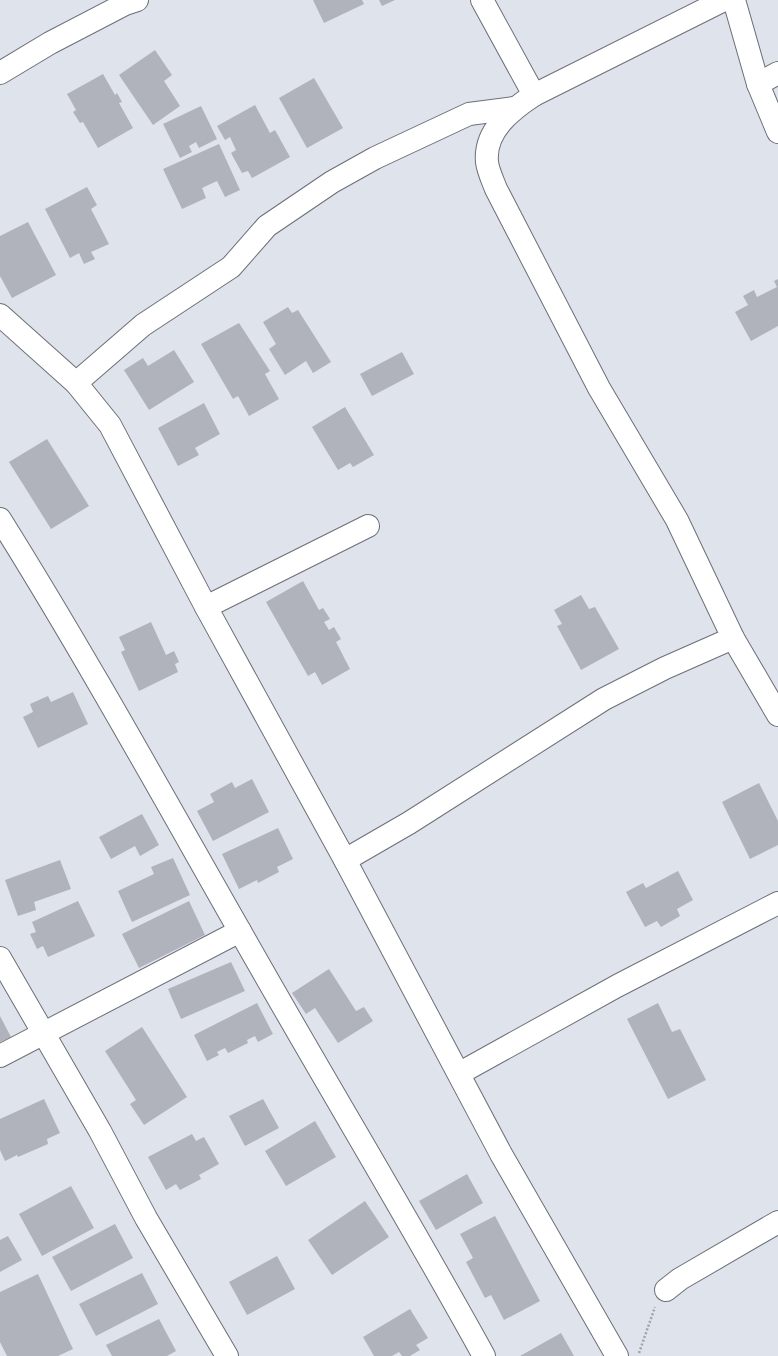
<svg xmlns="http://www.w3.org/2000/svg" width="778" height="1356" font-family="'Asap Condensed',sans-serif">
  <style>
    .building { fill: #b0b3bb }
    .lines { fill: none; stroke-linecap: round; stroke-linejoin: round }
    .minor-casing { stroke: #6c6f77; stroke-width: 24 }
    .path { stroke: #9fa2a8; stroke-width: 2.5; stroke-dasharray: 2 2; stroke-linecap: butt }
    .minor { stroke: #fff; stroke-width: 22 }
  </style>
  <rect width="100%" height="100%" fill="#dfe3eb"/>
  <!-- building -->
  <g class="building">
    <polygon points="313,0 362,0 364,4 324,23"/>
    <polygon points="379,0 395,0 382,6"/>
    <polygon points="155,50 172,75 164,81 180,106 153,125 119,75"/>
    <polygon points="103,74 115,95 117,93 122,102 119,103 133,128 98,148 83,122 80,123 73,112 76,110 67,94"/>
    <polygon points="314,78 343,128 307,148 279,98"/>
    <polygon points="255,105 270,133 275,130 290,157 252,178 248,171 242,173 231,153 236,150 230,137 225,140 217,126"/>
    <polygon points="201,106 217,139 199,148 196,142 189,146 192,152 180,158 163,124"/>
    <polygon points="219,144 240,190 225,197 217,181 202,188 206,198 182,209 163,169"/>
    <polygon points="87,187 97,205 91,209 109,244 91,252 95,259 84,264 79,253 70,258 45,209"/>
    <polygon points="28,222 56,275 12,298 0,276 0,236"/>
    <polygon points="778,279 778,326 751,341 735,312 748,305 743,296 754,290 757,297 777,287 774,281"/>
    <polygon points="288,307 292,313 298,310 331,362 313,373 306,361 285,375 269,349 276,344 263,322"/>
    <polygon points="239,323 270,371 265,374 279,399 249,416 238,396 233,399 201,344"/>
    <polygon points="174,350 194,382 149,410 124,370 143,358 148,366"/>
    <polygon points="402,352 414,374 372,396 360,374"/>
    <polygon points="204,403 220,434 195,448 199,455 178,466 158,428"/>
    <polygon points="345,407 374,455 353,467 350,463 338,470 312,427"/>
    <polygon points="47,439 89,506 51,529 9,462"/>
    <polygon points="303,581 319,610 323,608 330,619 324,622 329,630 334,627 341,639 336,642 350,669 322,685 315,672 308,676 266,602"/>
    <polygon points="581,595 589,609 595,607 619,649 581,670 557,626 562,624 554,610"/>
    <polygon points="151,622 166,655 174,651 179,662 175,664 178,672 139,691 121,652 125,650 119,637"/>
    <polygon points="73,692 88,724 38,748 23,717 33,712 30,704 48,696 51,702"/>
    <polygon points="252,779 269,812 213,841 197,811 214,802 210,794 232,782 235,788"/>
    <polygon points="759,783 778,821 778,845 750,859 722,802"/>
    <polygon points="142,814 159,845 140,856 135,846 111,859 99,837"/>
    <polygon points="278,828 293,859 277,867 279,872 258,883 257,880 239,889 222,854"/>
    <polygon points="173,858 190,895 132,922 118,891 154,874 151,867"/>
    <polygon points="60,860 71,889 34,902 36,910 18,916 5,880"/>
    <polygon points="678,871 693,900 677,909 680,916 661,927 657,921 645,927 626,892 643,883 646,888"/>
    <polygon points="78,901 95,936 48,957 43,946 37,949 30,934 36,932 32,922"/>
    <polygon points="189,901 205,935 139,968 122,934"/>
    <polygon points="231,962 245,991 181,1019 168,989"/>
    <polygon points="329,969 356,1011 364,1007 373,1021 338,1043 315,1008 306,1014 292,993"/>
    <polygon points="257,1003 273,1034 258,1042 255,1036 247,1040 248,1043 228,1053 225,1048 217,1052 219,1055 207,1061 194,1035"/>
    <polygon points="658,1003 672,1032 680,1029 706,1080 668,1099 627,1019"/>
    <polygon points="0,1016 11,1037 0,1042"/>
    <polygon points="142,1027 187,1097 144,1125 130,1104 136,1100 105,1051"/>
    <polygon points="44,1099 60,1133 47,1139 48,1144 18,1157 17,1155 5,1161 0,1150 0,1119"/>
    <polygon points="263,1099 279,1128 245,1146 229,1116"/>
    <polygon points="315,1121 336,1157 286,1186 265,1151"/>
    <polygon points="192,1134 196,1141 204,1137 219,1164 199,1175 201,1179 180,1190 176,1184 166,1190 148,1157"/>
    <polygon points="467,1174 483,1203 436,1230 419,1201"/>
    <polygon points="71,1186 94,1228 42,1256 19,1214"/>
    <polygon points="365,1201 389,1237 332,1275 308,1240"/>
    <polygon points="495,1216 540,1301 504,1320 491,1295 485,1298 466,1262 473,1258 460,1234"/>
    <polygon points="115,1224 133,1258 71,1291 52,1257"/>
    <polygon points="8,1236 22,1260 0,1272 0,1240"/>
    <polygon points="277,1256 295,1289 247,1315 229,1282"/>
    <polygon points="142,1273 158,1304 96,1336 79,1304"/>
    <polygon points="38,1274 73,1349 58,1356 7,1356 0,1342 0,1292"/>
    <polygon points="410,1309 428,1338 416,1345 420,1350 410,1356 402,1356 399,1352 392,1356 374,1356 363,1337"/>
    <polygon points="159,1319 176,1351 167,1356 112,1356 106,1345"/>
    <polygon points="561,1333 574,1356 520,1356"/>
  </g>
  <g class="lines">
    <!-- minor casing -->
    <g class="minor-casing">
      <g id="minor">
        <polyline points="482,0 534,95"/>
        <path d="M724,0L534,95C511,110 484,131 487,162C488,171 493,181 496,189L599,388L677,520L733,638L778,715"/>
        <polyline points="734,0 758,84 778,132"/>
        <polyline points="0,73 50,43 125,4 137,0"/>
        <polyline points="758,84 778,73"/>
        <polyline points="0,315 76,383 110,425 206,607 345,860 501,1154 617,1356"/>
        <polyline points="76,383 143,325 231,267 267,226 332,182 375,158 469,114 514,108"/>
        <path d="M0,519C92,666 175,818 261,968C335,1098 412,1225 484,1356"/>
        <polyline points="206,607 368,526"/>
        <polyline points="345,860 409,823 604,699 665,668 733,638"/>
        <polyline points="0,958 100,1131 146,1218 227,1356"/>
        <polyline points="0,1056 240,931"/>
        <polyline points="460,1073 617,986 778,903"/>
        <polyline points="666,1290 680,1279 778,1222"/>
      </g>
    </g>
    <!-- path -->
    <polyline class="path" points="639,1353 655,1307"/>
    <!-- minor -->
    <use href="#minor" class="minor"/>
  </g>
</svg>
